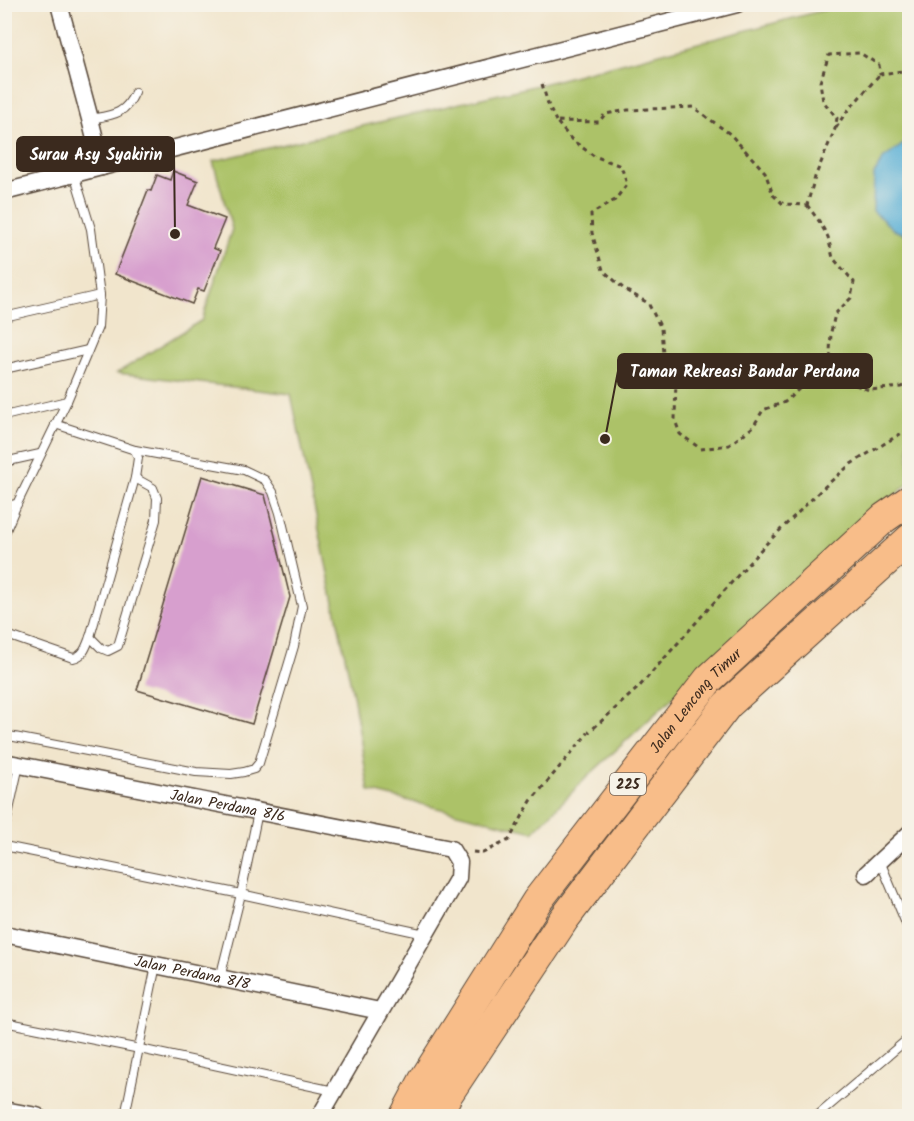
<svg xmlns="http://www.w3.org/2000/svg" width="914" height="1121" font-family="Kalam,sans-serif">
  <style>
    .green { fill: #acc267; stroke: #747642; stroke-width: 1.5 }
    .water { fill: #58afd5; stroke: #4a6c7a; stroke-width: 1.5 }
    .building { fill: #d79fce }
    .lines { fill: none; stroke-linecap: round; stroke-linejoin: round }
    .lane-casing { stroke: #564638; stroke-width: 10 }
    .street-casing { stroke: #564638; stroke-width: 19 }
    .highway-casing { stroke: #564638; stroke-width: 32 }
    .path { stroke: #564638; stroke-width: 3; stroke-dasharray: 4.5 4.5; stroke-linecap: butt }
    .lane { stroke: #fff; stroke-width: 8 }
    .street { stroke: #fff; stroke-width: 16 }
    .highway { stroke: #f8bd89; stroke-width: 30 }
    .labels { text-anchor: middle; stroke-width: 5; stroke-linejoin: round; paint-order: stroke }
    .shield { fill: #f7f3e8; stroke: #73665b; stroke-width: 1.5 }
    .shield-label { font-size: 14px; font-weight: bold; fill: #3b2a1e }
    .street-label { font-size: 15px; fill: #3b2a1e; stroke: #f7f3e8 }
    .leader { fill: none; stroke: #3b2a1e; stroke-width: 2 }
    .callout-dot { fill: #3b2a1e; stroke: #f7f3e8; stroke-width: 2 }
    .callout { fill: #3b2a1e; stroke: #3b2a1e; stroke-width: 2 }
    .callout-label { font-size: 16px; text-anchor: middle; font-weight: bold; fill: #fff }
  </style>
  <rect width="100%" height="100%" fill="#f7f3e8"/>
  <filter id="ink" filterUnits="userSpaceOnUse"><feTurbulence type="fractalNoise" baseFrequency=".0167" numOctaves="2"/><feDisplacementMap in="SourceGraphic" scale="12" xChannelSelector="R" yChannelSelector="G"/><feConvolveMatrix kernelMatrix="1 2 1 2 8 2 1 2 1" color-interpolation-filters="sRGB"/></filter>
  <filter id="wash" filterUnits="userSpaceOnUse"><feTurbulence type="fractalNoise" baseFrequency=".008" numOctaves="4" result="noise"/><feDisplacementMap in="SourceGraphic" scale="24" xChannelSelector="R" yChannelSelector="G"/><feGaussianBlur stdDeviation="1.35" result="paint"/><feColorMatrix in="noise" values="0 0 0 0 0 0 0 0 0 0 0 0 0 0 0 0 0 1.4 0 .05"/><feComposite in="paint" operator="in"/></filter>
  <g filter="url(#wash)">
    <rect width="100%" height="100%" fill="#f1e5cc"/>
    <!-- green -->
    <polygon class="green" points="843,5 909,5 909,483 810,570 586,778 533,832 369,791 353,695 291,394 117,373 202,320 232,229 213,161 542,84"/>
    <!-- water -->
    <polygon class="water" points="909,140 909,236 894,230 873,211 874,174 883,159"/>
    <g id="blocks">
      <!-- building -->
      <g class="building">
        <polygon points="173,171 198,181 188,205 225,219 213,248 220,251 204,291 198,289 192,304 115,274 148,190 151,191 157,175 170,180"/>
        <polygon points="202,476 265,495 290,597 252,724 137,690"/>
      </g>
    </g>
  </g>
  <g filter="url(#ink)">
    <use href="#blocks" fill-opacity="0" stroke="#564638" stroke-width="1.5"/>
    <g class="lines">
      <!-- lane casing -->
      <g class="lane-casing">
        <g id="lane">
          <path d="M90,119C113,115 125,115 135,92"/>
          <polyline points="4,317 100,295"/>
          <polyline points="4,369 88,350"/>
          <polyline points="4,416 67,401"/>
          <polyline points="4,462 40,454"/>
          <polyline points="4,506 17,504"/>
          <polyline points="4,535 17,504 67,401 98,327 100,295 91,229 74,174"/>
          <path d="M4,634L73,658C84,656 86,647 90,637L135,478L138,458L135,450L55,424"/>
          <polyline points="90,637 101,648 108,651 118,646 156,520 157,498 153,488 135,478"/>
          <polyline points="4,735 196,772 231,774 244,772 254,769 259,763 294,646 302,606 280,513 273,492 265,480 244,470 135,450"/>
          <polyline points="4,833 19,765"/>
          <polyline points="4,846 241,894 425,934"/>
          <polyline points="880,861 910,933"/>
          <polyline points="220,978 241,894 258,812"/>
          <polyline points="4,1022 140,1049 334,1091"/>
          <polyline points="125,1116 156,965"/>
          <polyline points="817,1116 910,1037"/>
        </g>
      </g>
      <!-- street casing -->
      <g class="street-casing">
        <g id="street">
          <polyline points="59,4 90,119 102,167"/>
          <polyline points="4,192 737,4"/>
          <path id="s1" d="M4,762L451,849L459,862L458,878L320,1116"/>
          <polyline points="866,874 910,833"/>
          <path id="s2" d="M4,934L380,1011"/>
          <polyline points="4,1110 37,1116"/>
        </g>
      </g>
      <!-- highway casing -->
      <g class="highway-casing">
        <g id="highway">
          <path id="s3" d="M405,1116L424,1080L537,901L709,679L884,518L910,500"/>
          <polyline points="436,1116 447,1095 564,919 727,705 910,539"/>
        </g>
      </g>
      <!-- path -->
      <g class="path">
        <polyline points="910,70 880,74 879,65 860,53 829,55 820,82 823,101 837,118 835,129 815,177 807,205 783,204 773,195 765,172 730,134 693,107 628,110 605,114 599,122 556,121 572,140 594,156 621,166 627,184 615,200 591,214 592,233 603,270 625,290 648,303 661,328 663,354 676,376 675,420 680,434 701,449 729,445 753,427 763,410 785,402 802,386 825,381 845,381 869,390 902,387 910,383"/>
        <polyline points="542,84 549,107 556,121"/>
        <polyline points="836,128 844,115 880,74"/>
        <polyline points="807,205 819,221 828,237 833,258 854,282 851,298 835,314 831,332 830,353 837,371 845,381"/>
        <polyline points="473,852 483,853 509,840 531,801 588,733 638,688 764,546 822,489 851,464 910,428"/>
      </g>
      <!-- lane -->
      <use href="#lane" class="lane"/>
      <!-- street -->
      <use href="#street" class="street"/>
      <!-- highway -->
      <use href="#highway" class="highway"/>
    </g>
  </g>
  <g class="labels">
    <!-- shield labels -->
    <rect class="shield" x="610" y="773" width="36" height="22" rx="4.5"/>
    <g class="shield-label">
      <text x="628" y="789">225</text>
    </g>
    <!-- street labels -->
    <g class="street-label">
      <text dy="5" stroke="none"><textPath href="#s3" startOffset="508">Jalan Lencong Timur</textPath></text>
      <text dy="5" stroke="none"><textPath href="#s1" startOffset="228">Jalan Perdana 8/6</textPath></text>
      <text dy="5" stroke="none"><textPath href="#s2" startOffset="192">Jalan Perdana 8/8</textPath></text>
    </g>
  </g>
  <!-- callouts -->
  <path class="leader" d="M175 234L174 154M605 439L618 371"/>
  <g class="callout-dot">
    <circle cx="175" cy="234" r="6"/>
    <circle cx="605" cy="439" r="6"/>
  </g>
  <g class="callout">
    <rect x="17" y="137" width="157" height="34" rx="6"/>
    <rect x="618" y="354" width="254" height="34" rx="6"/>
  </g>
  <g class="callout-label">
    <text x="96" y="160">Surau Asy Syakirin</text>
    <text x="745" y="377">Taman Rekreasi Bandar Perdana</text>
  </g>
  <!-- margin -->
  <rect width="914" height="1121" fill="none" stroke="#f7f3e8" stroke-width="24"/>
</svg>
